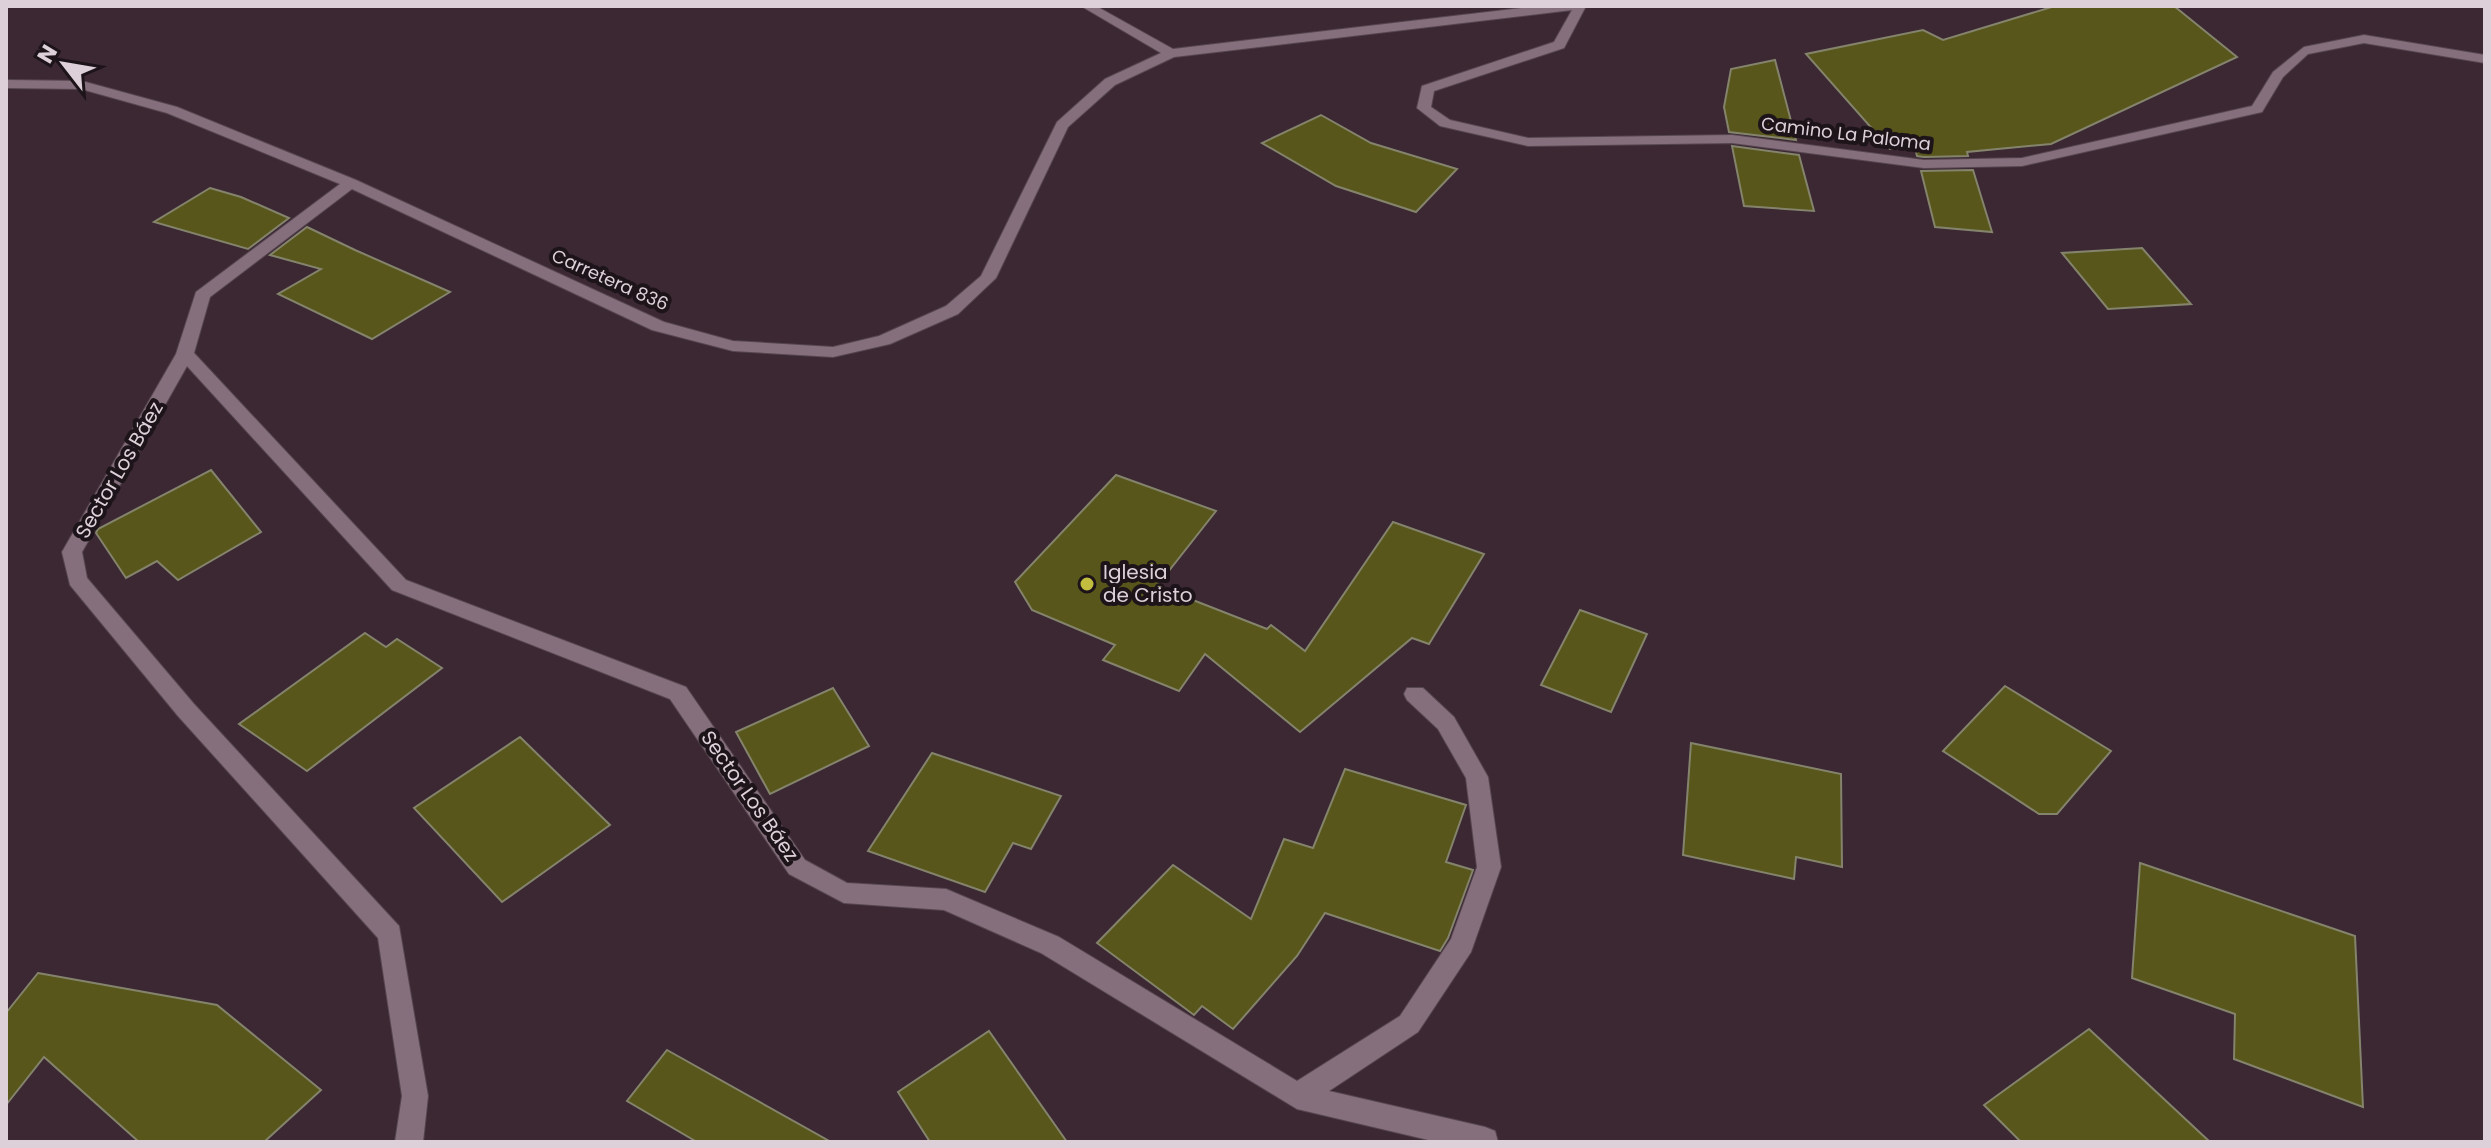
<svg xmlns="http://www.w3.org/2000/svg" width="2491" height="1148" font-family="Poppins,sans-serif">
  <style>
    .building { fill: #58561a; stroke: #84836c; stroke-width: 2 }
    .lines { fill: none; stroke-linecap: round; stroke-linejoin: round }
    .minor-casing { stroke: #564650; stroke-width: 2 }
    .minor { fill: #866f7c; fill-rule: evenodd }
    .poi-dot { fill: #c2bd3f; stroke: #1d1419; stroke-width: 3 }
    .labels { text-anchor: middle; stroke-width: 8; stroke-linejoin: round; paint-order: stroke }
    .far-street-label { font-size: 18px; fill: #ddd0d8; stroke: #1d1419 }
    .street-label { font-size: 20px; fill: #ddd0d8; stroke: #1d1419 }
    .poi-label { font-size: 20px; fill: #ddd0d8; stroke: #1d1419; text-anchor: start }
  </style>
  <rect width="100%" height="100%" fill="#3b2833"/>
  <!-- building -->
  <g class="building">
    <polygon points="2055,6 2174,6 2237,57 2051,144 1967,152 1968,156 1924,157 1917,156 1915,147 1890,149 1806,54 1923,30 1943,40"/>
    <polygon points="1775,60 1796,140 1729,132 1724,107 1731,69"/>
    <polygon points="1321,115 1371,143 1457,169 1416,212 1336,186 1262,143"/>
    <polygon points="1732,146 1799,155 1814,211 1744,206"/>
    <polygon points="1973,170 1992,232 1935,227 1921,171"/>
    <polygon points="210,188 241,197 289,218 248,249 154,222"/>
    <polygon points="307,227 355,250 450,292 372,339 278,294 321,269 270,255"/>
    <polygon points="2142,248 2191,304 2108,309 2062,253"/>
    <polygon points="211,470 261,532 178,580 157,561 126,578 96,533 98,529"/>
    <polygon points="1116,475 1216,511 1157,586 1267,629 1271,625 1305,651 1393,522 1484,554 1429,644 1412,638 1300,732 1205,654 1179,691 1103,660 1115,645 1032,610 1015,582"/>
    <polygon points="1580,610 1647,634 1611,712 1541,685"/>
    <polygon points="365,633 386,647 397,639 442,668 307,771 239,724"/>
    <polygon points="2005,686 2111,751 2057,814 2039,814 1943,751"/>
    <polygon points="833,688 869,746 770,794 736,732"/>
    <polygon points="520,737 610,825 502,902 414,808"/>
    <polygon points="1691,743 1841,774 1842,867 1796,857 1794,879 1683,855"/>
    <polygon points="932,753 1061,796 1031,849 1013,843 985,892 868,851"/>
    <polygon points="1345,769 1466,805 1446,862 1473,870 1448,938 1440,951 1325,913 1297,956 1233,1029 1202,1006 1194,1015 1097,943 1173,865 1251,919 1284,839 1313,848"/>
    <polygon points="2140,863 2355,936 2363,1107 2234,1059 2235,1014 2132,978"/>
    <polygon points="38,973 217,1005 321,1090 264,1142 139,1142 44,1057 6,1105 6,1013"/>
    <polygon points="2089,1029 2210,1142 2021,1142 1984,1105"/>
    <polygon points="989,1031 1067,1142 930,1142 898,1092"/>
    <polygon points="667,1050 831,1142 697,1142 627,1101"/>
  </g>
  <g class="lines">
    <!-- minor casing -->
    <g class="minor-casing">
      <polygon id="minor" points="1081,6 1096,6 1173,49 1538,6 1586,6 1564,48 1434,91 1431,107 1450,120 1528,138 1732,135 1924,160 2022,158 2252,106 2273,72 2304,47 2364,35 2485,55 2485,63 2364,43 2308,54 2283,77 2262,112 2022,166 1924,168 1732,143 1528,146 1440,126 1417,108 1422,86 1554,42 1572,10 1174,57 1115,85 1068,127 996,278 958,314 890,344 833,357 733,351 652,330 352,189 210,297 194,353 406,580 686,687 805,860 847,883 946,889 1059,937 1297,1081 1400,1016 1451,939 1477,867 1466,778 1438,729 1407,700 1404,694 1407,688 1423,688 1454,717 1488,777 1501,867 1471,952 1418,1032 1329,1091 1485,1127 1495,1131 1498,1142 1437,1142 1297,1109 1041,953 944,910 844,903 789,874 670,699 392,590 187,366 82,552 87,578 194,704 399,926 428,1096 423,1142 395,1142 402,1096 378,938 178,716 70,585 62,552 176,354 196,292 340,184 167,113 81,89 6,88 6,80 82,81 177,107 356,180 664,322 733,341 833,347 879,336 946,306 981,276 1057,122 1105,79 1161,53"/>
    </g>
    <!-- minor -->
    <use href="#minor" class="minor"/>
  </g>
  <!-- markers -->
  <circle class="poi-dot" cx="1087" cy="584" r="8"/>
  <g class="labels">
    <!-- far-street labels -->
    <g class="far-street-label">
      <text transform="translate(1846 134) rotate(7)" y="6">Camino La Paloma</text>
      <text transform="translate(610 280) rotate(24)" y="6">Carretera 836</text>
    </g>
    <!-- street labels -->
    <g class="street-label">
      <text transform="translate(119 470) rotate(-60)" y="7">Sector Los Báez</text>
      <text transform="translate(750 796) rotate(55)" y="7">Sector Los Báez</text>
    </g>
    <!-- poi labels -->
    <g class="poi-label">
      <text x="1103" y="579">Iglesia<tspan x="1103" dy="23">de Cristo</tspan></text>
    </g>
  </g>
  <!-- border -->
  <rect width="2491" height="1148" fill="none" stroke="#ddd0d8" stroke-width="16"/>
  <!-- north arrow -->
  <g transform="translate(64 64) rotate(301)" stroke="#1d1419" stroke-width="6" paint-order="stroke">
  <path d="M0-6L14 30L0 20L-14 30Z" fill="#ddd0d8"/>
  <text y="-12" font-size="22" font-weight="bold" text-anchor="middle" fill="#ddd0d8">N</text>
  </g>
</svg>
